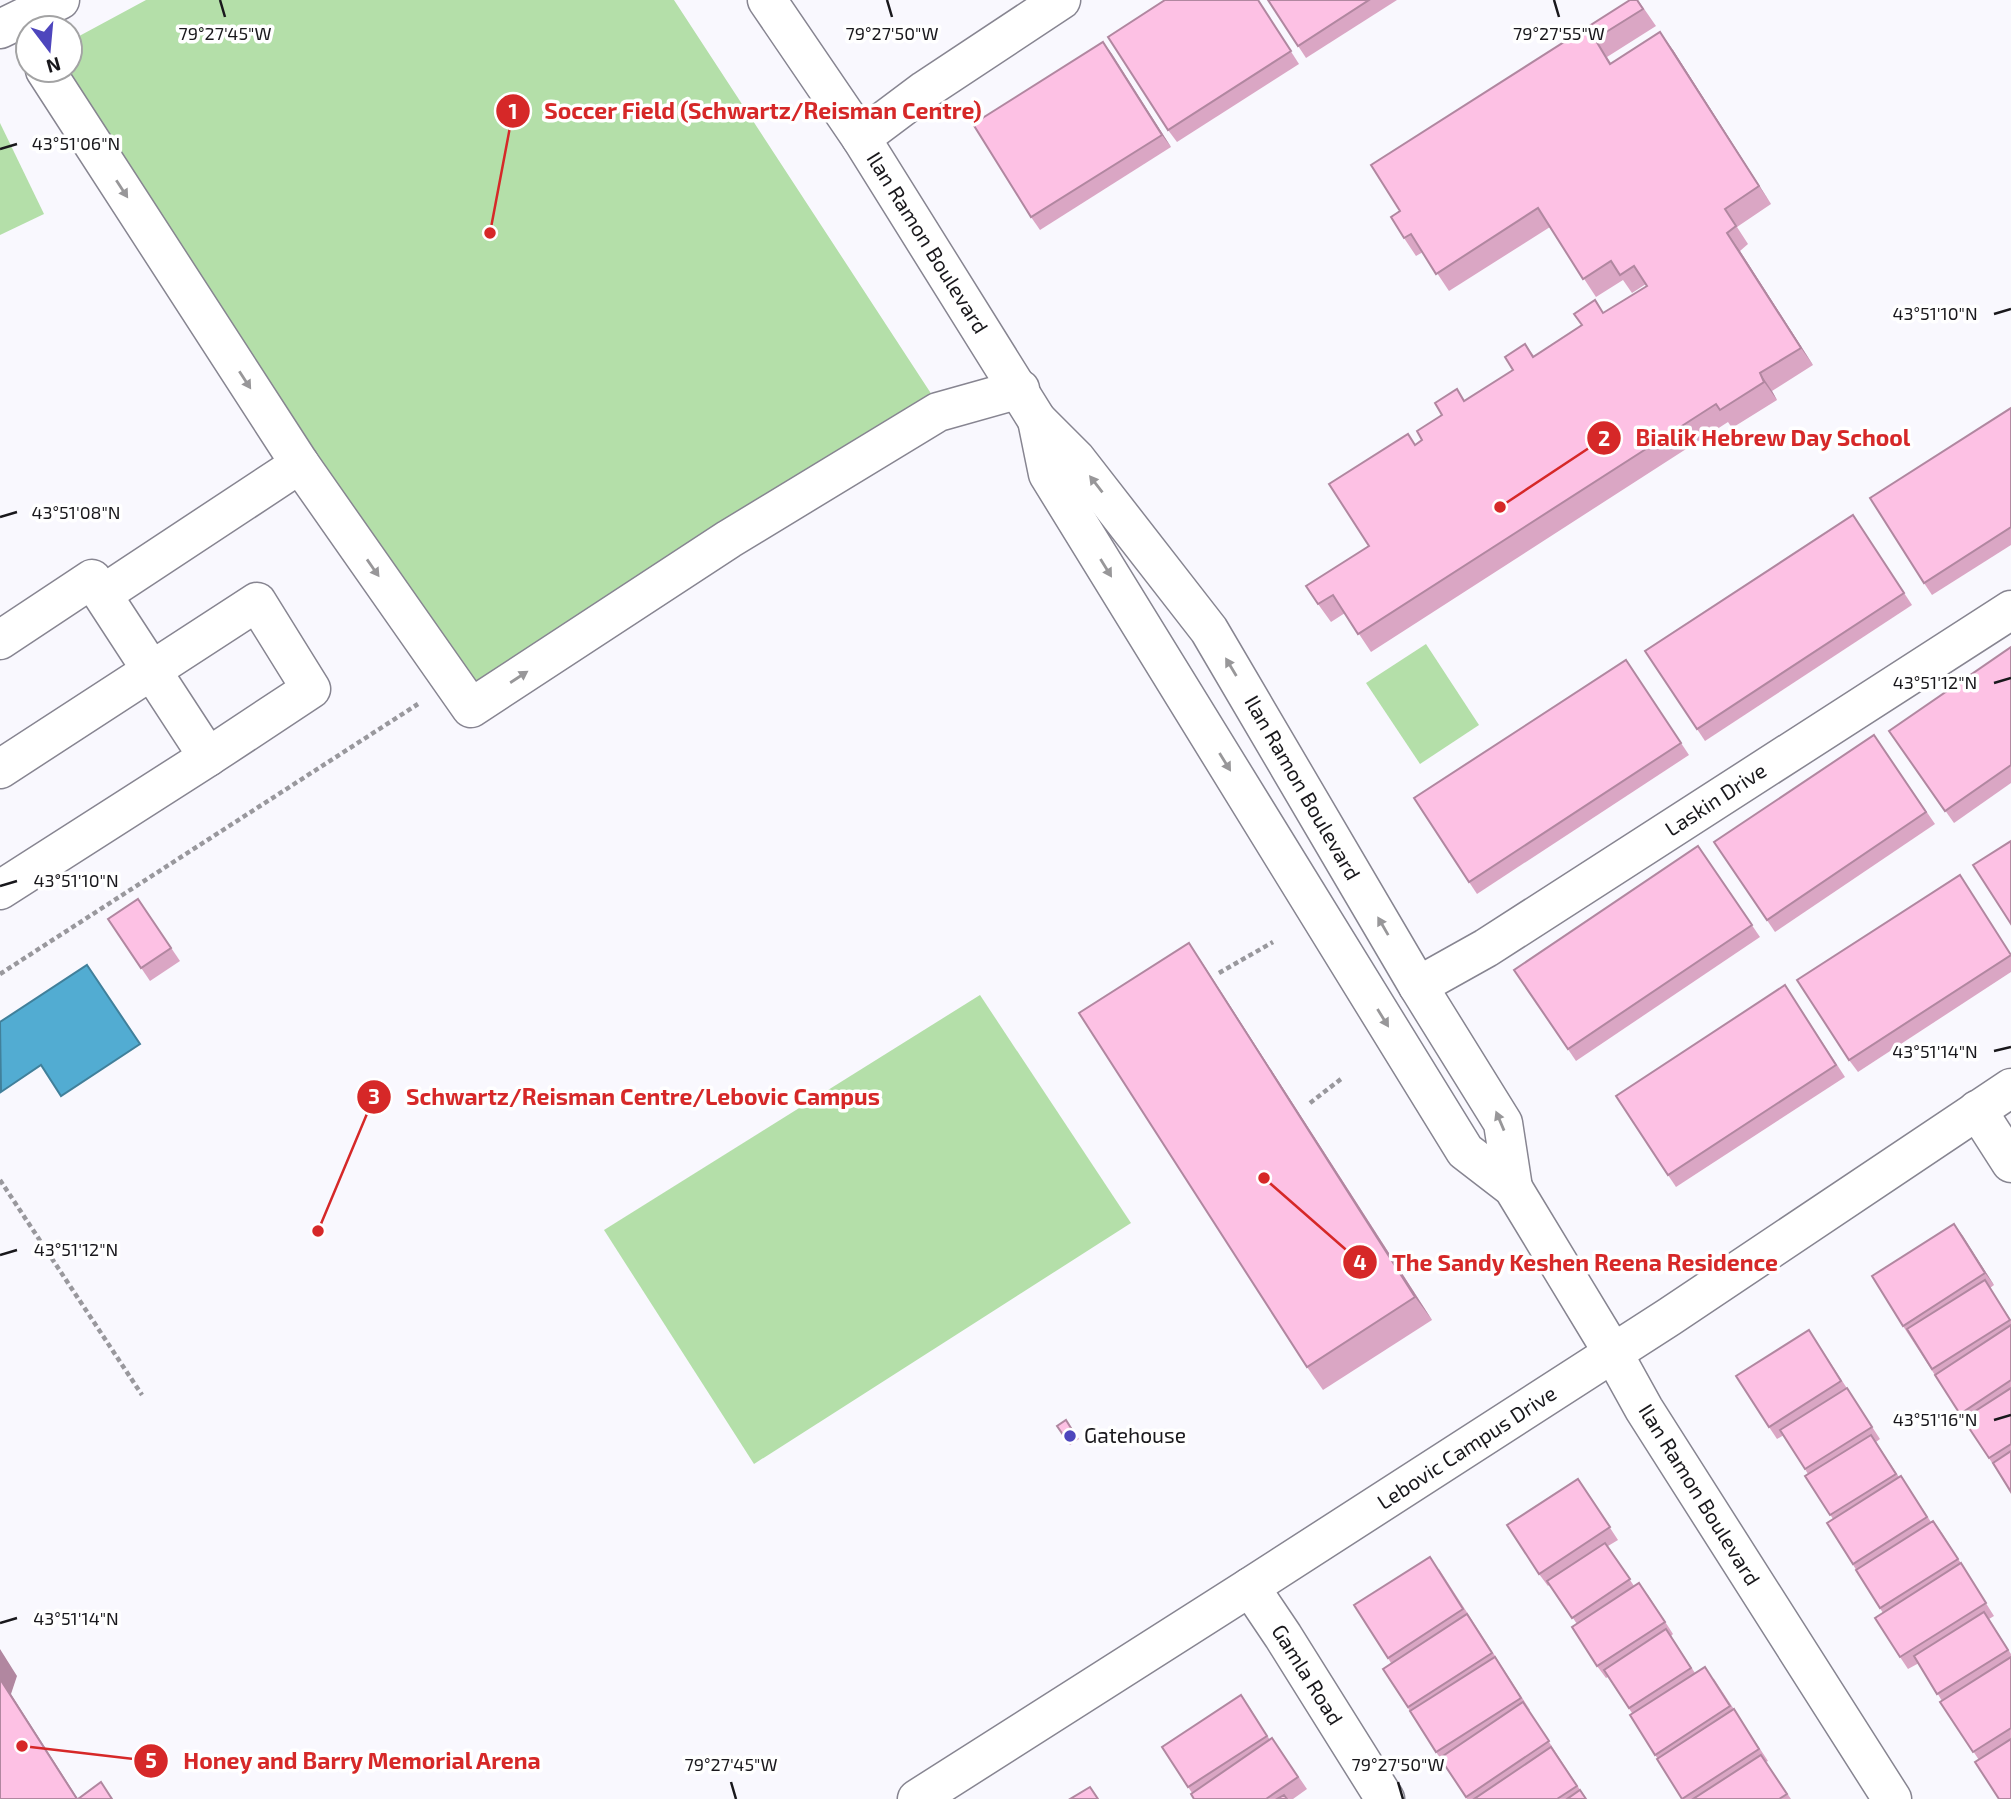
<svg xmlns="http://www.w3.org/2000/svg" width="2011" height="1799" font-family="'Exo 2',sans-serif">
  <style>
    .green { fill: #b4dfa9 }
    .water { fill: #52acd2; stroke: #41809b; stroke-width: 2 }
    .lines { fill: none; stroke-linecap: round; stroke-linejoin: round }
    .minor-casing { stroke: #878591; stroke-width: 41 }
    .path { stroke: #99989d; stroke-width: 4.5; stroke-dasharray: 5 3.5; stroke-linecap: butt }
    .minor { stroke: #fff; stroke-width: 38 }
    .wall { fill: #daa6c4 }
    .shaded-wall { fill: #b187a0 }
    .building { fill: #fdc1e4; stroke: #b187a0; stroke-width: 2 }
    .oneway { fill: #989799 }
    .ticks { fill: none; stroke: #19181c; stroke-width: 2.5 }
    .poi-dot { fill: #4e46bd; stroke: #fff; stroke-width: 2.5 }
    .labels { text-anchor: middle; stroke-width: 7; stroke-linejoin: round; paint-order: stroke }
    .street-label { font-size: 21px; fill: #19181c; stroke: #fff }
    .poi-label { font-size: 21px; fill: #19181c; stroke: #fff; text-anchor: start }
    .ticks-label { font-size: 18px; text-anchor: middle; fill: #19181c; stroke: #fff; stroke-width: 7; stroke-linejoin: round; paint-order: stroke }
    .leader { fill: none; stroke: #d62828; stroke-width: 2.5 }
    .callout-dot { fill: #d62828; stroke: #fff; stroke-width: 2.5 }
    .mark-label { font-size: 21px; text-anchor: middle; font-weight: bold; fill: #fff }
    .callout-label { font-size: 23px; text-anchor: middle; font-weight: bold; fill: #d62828; stroke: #fff; stroke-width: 7; stroke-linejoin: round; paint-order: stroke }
  </style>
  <rect width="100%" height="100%" fill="#f9f8fe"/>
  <!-- green -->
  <g class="green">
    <polygon points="146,0 674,0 932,395 468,696 45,70 70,70 70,41"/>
    <polygon points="0,123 44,214 0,235"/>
    <polygon points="1426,644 1479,725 1420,764 1366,683"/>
    <polygon points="980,995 1131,1223 754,1464 604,1230"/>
  </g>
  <!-- water -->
  <polygon class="water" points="87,965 140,1044 61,1096 41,1065 1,1092 0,1022"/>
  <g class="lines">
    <!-- minor casing -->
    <g class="minor-casing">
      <g id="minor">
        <polyline points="767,0 861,138 1037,420 1076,459 1209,630 1418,986 1503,1123 1513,1188"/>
        <polyline points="0,29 60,0"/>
        <polyline points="45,70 300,464 471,708 729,539 938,412 1020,389"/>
        <polyline points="861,138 925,90 1061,0"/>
        <polyline points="1037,420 1048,474 1465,1151 1513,1188 1613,1353 1644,1409 1892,1799"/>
        <polyline points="103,594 300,464"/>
        <polyline points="0,640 92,579 208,757 0,890"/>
        <polyline points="0,769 257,602 311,689 208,757"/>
        <polyline points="1418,986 1486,948 2011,610"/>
        <polyline points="1977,1110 2011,1163"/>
        <polyline points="1250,1587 1283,1636 1385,1799"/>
        <polyline points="917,1799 1250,1587 1669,1317 2011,1088"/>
      </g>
    </g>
    <!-- path -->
    <g class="path">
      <polyline points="1219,973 1273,942"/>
      <polyline points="0,974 418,704"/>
      <polyline points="1310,1103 1341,1079"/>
      <polyline points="0,1180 142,1395"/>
    </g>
    <!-- minor -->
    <use href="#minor" class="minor"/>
  </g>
  <!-- wall -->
  <g class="wall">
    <polygon points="1165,0 1258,0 1299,64 1177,142 1168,130"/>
    <polygon points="1268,0 1397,0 1306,58"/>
    <polygon points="1638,0 1656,26 1607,57 1611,63 1673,50 1771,204 1737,227 1748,244 1740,251 1813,365 1772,391 1777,400 1732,428 1728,422 1371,652 1345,613 1331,622 1318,604 1369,546 1408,434 1415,445 1422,440 1465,400 1513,370 1525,344 1534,356 1647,286 1646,284 1632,293 1623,280 1596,297 1550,227 1449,291 1423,252 1416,256 1404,238 1400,211"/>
    <polygon points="1103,42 1171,147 1040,230 1031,217"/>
    <polygon points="2011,408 2011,545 1932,595 1924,583"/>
    <polygon points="1861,527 1912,605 1705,741 1645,651"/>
    <polygon points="2011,647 2011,783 1954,823 1889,731"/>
    <polygon points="1626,660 1689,755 1477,894 1469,882"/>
    <polygon points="1874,735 1935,824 1775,932 1714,842"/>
    <polygon points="1698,846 1760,937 1576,1061 1514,970"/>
    <polygon points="138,899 180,961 150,981 108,919"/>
    <polygon points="1189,943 1205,967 1432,1320 1323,1390 1307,1367"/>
    <polygon points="2011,953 2011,972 1858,1072 1849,1060"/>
    <polygon points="1785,985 1845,1077 1676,1187 1668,1175"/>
    <polygon points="1954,1224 1994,1285 1990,1288 2011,1320 2011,1492 1903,1326"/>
    <polygon points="1809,1330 1880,1439 1876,1442 1899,1477 1909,1488 1931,1522 1933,1521 1942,1533 1994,1616 1989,1619 2011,1654 2011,1799 1979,1760 1940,1702 1942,1701 1919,1663 1908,1669 1900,1657 1883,1613 1827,1523 1833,1519 1805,1476 1808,1474 1784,1435 1777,1439 1769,1427"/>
    <polygon points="1066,1420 1079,1439 1070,1445 1057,1426"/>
    <polygon points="1578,1479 1618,1540 1608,1546 1634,1586 1648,1595 1673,1634 1671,1636 1695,1673 1714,1679 1768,1761 1766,1762 1791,1799 1683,1799 1630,1715 1632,1713 1608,1677 1606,1678 1597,1666 1577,1624 1550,1584 1548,1586 1539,1574"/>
    <polygon points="1439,1569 1530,1710 1529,1711 1586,1799 1467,1799 1436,1752 1383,1669 1391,1663 1354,1605"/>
    <polygon points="1250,1708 1270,1740 1272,1738 1307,1789 1293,1799 1194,1799 1192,1793 1162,1747"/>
  </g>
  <!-- shaded-wall -->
  <g class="shaded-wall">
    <polygon points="1660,32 1673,50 1771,204 1759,186"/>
    <polygon points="1103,42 1112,54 1171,147 1162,135"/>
    <polygon points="1727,233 1740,251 1813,365 1801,348"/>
    <polygon points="1760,373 1772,391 1777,400 1764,382"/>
    <polygon points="1189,943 1205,967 1432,1320 1415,1297"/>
    <polygon points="1954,1224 1963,1236 1994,1285 1985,1273"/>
    <polygon points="0,1649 17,1676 11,1694 78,1799 77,1799 0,1679"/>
  </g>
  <!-- building -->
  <g class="building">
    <polygon points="1165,0 1258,0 1291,51 1168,130 1108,37"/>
    <polygon points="1268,0 1369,0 1298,46"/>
    <polygon points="1630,0 1637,0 1643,9 1595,39 1610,64 1660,32 1759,186 1725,209 1736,226 1727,233 1801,348 1760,373 1764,382 1720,410 1716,404 1358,634 1333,595 1318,604 1306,586 1369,546 1329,484 1408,434 1415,445 1422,440 1417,431 1442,415 1435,403 1457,389 1464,401 1513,370 1505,357 1525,344 1533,357 1582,325 1574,314 1595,300 1603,313 1647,286 1634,266 1620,275 1611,261 1583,279 1538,208 1436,274 1411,234 1404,238 1391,217 1400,211 1371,165"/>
    <polygon points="1103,42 1162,135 1031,217 973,124"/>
    <polygon points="2011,408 2011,527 1924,583 1870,498"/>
    <polygon points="1853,515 1904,593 1697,729 1645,651"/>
    <polygon points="2011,647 2011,765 1945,811 1889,731"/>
    <polygon points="1626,660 1681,743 1469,882 1414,798"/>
    <polygon points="1874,735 1926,812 1767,920 1714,842"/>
    <polygon points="2011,841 2011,924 1973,865"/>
    <polygon points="1698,846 1752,925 1568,1049 1514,970"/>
    <polygon points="1960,875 2011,955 1849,1060 1797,980"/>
    <polygon points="138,899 171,948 141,968 108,919"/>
    <polygon points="1189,943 1415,1297 1307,1367 1079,1013"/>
    <polygon points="1785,985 1836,1065 1668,1175 1616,1096"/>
    <polygon points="1954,1224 1985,1273 1903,1326 1872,1276"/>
    <polygon points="1985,1280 2010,1320 1932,1369 1907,1329"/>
    <polygon points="2011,1325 2011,1380 1960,1414 1935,1375"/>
    <polygon points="1809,1330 1841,1381 1769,1427 1736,1376"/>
    <polygon points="1847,1388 1872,1427 1805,1469 1780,1430"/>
    <polygon points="2011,1388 2011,1444 1989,1458 1963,1419"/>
    <polygon points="1066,1420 1074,1433 1066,1439 1057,1426"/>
    <polygon points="1871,1435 1896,1474 1830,1515 1805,1476"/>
    <polygon points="2011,1451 2011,1492 1993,1463"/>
    <polygon points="1901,1476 1927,1517 1853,1564 1827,1523"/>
    <polygon points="1578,1479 1610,1527 1539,1574 1507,1525"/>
    <polygon points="1933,1521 1958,1559 1880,1608 1856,1570"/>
    <polygon points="1605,1543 1630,1579 1572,1618 1547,1581"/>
    <polygon points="1430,1557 1463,1609 1388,1658 1354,1605"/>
    <polygon points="1961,1563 1986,1603 1900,1657 1875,1618"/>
    <polygon points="1639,1583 1665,1622 1597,1666 1572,1627"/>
    <polygon points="1984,1612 2008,1650 1937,1694 1914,1656"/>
    <polygon points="1467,1614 1492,1653 1408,1707 1383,1669"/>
    <polygon points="1666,1629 1691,1668 1629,1708 1604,1670"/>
    <polygon points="1495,1657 1521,1698 1436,1752 1410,1711"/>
    <polygon points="2011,1657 2011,1728 1973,1752 1940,1702"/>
    <polygon points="1705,1667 1730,1706 1655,1755 1630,1715"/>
    <polygon points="0,1679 77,1799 0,1799"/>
    <polygon points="1241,1695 1267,1736 1188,1787 1162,1747"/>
    <polygon points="1523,1702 1549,1741 1466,1797 1440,1758"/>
    <polygon points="1734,1709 1759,1749 1682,1799 1657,1759"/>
    <polygon points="1272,1738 1298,1777 1266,1799 1194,1799 1191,1794"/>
    <polygon points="2011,1739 2011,1799 1999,1799 1975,1762"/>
    <polygon points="1551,1747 1577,1786 1557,1799 1474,1799"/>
    <polygon points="1761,1755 1787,1794 1779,1799 1693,1799"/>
    <polygon points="101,1782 112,1799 78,1799"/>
    <polygon points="1090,1787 1098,1799 1070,1799"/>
    <polygon points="1580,1790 1586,1799 1567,1799"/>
    <polygon points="1284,1795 1287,1799 1277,1799"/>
  </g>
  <!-- one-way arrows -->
  <defs><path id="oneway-solid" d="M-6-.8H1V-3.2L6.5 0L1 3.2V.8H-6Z" transform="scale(1.75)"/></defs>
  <g class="oneway">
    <use href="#oneway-solid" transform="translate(122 189) rotate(57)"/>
    <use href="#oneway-solid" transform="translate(245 380) rotate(57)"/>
    <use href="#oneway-solid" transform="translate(1096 484) rotate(-128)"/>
    <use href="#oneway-solid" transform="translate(373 568) rotate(55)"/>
    <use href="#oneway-solid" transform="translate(1106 568) rotate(58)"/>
    <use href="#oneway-solid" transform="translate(1231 667) rotate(-121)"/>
    <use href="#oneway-solid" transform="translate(519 677) rotate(-33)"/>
    <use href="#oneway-solid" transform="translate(1225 762) rotate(58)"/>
    <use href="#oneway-solid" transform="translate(1383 926) rotate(-120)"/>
    <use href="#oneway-solid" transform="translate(1383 1018) rotate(58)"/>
    <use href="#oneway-solid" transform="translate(1500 1121) rotate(-113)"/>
  </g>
  <!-- ticks -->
  <path class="ticks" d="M220,0L225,17M887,0L892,17M1554,0L1559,17M0,149L17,144M1994,314L2011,309M0,517L17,512M1994,683L2011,678M0,886L17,881M1994,1051L2011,1047M0,1255L17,1250M1994,1420L2011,1415M0,1623L17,1618M731,1782L736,1799M1398,1782L1403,1799"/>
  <!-- markers -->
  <circle class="poi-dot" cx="1070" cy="1436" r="7"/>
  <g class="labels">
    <!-- street labels -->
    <g class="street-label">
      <text transform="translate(927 243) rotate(58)" y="7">Ilan Ramon Boulevard</text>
      <text transform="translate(1302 788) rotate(60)" y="7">Ilan Ramon Boulevard</text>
      <text transform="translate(1716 800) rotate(-33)" y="7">Laskin Drive</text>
      <text transform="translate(1467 1448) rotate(-33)" y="7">Lebovic Campus Drive</text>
      <text transform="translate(1699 1495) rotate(58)" y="7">Ilan Ramon Boulevard</text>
      <text transform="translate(1307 1675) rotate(58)" y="7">Gamla Road</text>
    </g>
    <!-- poi labels -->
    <g class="poi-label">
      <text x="1084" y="1443">Gatehouse</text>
    </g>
  </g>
  <g class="ticks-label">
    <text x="225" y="40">79°27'45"W</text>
    <text x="892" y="40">79°27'50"W</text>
    <text x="1559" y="40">79°27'55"W</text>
    <text x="76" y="150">43°51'06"N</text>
    <text x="1935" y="320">43°51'10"N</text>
    <text x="76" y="519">43°51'08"N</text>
    <text x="1935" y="689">43°51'12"N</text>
    <text x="76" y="887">43°51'10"N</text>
    <text x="1935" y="1058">43°51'14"N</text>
    <text x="76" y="1256">43°51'12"N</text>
    <text x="1935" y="1426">43°51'16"N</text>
    <text x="76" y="1625">43°51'14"N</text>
    <text x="731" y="1771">79°27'45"W</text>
    <text x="1398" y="1771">79°27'50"W</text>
  </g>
  <!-- callouts -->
  <path class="leader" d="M490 233L513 111M1500 507L1604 438M318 1231L374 1097M1264 1178L1360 1262M22 1746L151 1761"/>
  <g class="callout-dot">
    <circle cx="490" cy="233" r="7"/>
    <circle cx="1500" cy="507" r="7"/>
    <circle cx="318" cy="1231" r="7"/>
    <circle cx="1264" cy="1178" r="7"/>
    <circle cx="22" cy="1746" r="7"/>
    <circle cx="513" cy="111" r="18"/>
    <circle cx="1604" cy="438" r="18"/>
    <circle cx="374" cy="1097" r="18"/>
    <circle cx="1360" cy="1262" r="18"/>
    <circle cx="151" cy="1761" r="18"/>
  </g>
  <g class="mark-label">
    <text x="513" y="119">1</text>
    <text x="1604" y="446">2</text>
    <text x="374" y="1104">3</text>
    <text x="1360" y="1270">4</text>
    <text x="151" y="1768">5</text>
  </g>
  <g class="callout-label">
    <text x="763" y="119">Soccer Field (Schwartz/Reisman Centre)</text>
    <text x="1773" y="446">Bialik Hebrew Day School</text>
    <text x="643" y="1105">Schwartz/Reisman Centre/Lebovic Campus</text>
    <text x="1585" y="1271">The Sandy Keshen Reena Residence</text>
    <text x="362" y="1769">Honey and Barry Memorial Arena</text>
  </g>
  <!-- north arrow -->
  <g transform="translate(49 49) rotate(164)"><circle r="33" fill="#ffffff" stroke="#a3a3a4" stroke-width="2"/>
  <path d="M0-5L12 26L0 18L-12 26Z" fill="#4e46bd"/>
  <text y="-10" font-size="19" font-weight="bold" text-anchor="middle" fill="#19181c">N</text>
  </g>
</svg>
